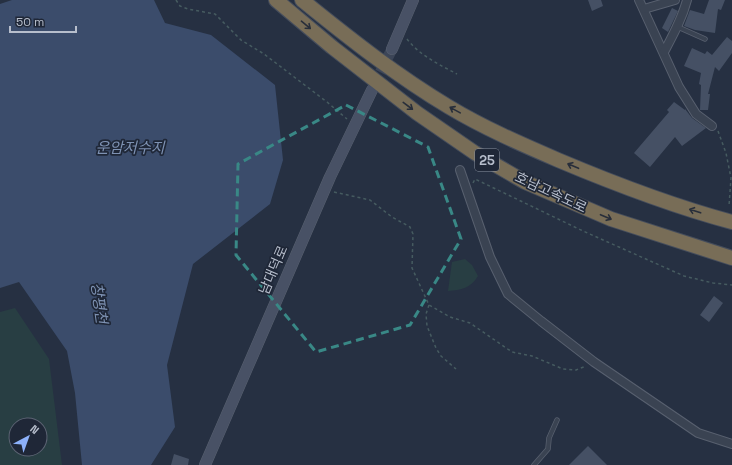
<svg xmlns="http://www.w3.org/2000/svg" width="732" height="465" font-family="'Space Grotesk','Noto Sans KR',sans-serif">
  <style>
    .green { fill: #283e43; fill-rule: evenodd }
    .water { fill: #3b4c6b }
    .building { fill: #455064 }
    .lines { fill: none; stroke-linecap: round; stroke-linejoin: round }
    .secondary-tunnel { stroke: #3c4557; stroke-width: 11; stroke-dasharray: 11 5.5; stroke-linecap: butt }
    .service-casing { stroke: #58606f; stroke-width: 5.5 }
    .minor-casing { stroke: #58606f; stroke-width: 10 }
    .secondary-casing { stroke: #58606f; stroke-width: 12 }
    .motorway-casing { stroke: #454d5c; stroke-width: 16 }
    .path { stroke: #465b60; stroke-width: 1.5; stroke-dasharray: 3 3; stroke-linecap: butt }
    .service { stroke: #3a4352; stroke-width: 4 }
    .minor { stroke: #3a4352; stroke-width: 8 }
    .secondary { stroke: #485165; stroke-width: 11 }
    .motorway { stroke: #786d57; stroke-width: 14 }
    .oneway { stroke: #282e3a }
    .marked { fill: none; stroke: #398886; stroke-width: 3; stroke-dasharray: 8 5; stroke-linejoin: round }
    .labels { text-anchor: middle; stroke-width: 3.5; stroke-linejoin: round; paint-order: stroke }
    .shield { fill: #1f2737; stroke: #89919f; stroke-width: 1 }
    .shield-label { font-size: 13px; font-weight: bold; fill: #b7becc }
    .street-label { font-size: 14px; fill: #b7becc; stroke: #1f2737 }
    .water-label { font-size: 15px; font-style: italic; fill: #7e92b3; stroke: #1f2737 }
  </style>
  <rect width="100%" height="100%" fill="#263042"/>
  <!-- green -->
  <g class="green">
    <path d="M465,259L472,265L478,276C471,288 461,290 448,291L452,262Z"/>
    <path d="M15,308L49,359L62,465H0V312ZM16,425H40V449H16Z"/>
  </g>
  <!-- water -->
  <polygon class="water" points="12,0 154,0 165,23 211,35 275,85 283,160 270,204 193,264 167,365 175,427 151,465 82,465 75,393 67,351 19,282 0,288 0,4"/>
  <!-- building -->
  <g class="building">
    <polygon points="588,0 601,0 603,6 592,11"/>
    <polygon points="709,0 725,0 721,10 718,9 715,33 695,30 684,26 690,10 704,14"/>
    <polygon points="672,8 678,11 668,32 662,28"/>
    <polygon points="727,37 732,41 732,53 719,71 715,67 708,94 710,94 708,110 700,110 701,85 699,84 701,73 684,66 692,48 705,54 707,51 712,55"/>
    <polygon points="674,102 685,110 685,109 692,118 706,128 682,146 675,137 650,167 634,153 669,112 667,110"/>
    <polygon points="714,296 723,303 709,322 700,315"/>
    <polygon points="588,446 607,465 569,465"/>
    <polygon points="174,454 189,459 188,465 171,465"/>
  </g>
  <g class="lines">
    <!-- secondary-tunnel -->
    <polyline class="secondary-tunnel" points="373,87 392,49"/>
    <!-- service casing -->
    <g class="service-casing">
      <g id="service">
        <polyline points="678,27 705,39"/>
        <polyline points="534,465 548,449 549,438 557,420"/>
      </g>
    </g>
    <!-- minor casing -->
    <g class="minor-casing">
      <g id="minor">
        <polyline points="639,0 679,87 696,114 712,126"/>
        <polyline points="644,9 675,0"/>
        <path d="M664,52C673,35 682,19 687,0"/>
        <polyline points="460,170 490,257 508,294 541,321 594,362 698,433 732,444"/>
      </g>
    </g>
    <!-- secondary casing -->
    <g class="secondary-casing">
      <g id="secondary">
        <polyline points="392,49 413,0"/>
        <polyline points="205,465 330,177 372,90"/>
      </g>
    </g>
    <!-- motorway casing -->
    <g class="motorway-casing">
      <g id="motorway">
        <polyline points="276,0 332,47 417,113 475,153 525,182 611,219 732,258"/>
        <path d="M302,0C349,38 397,76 449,107C484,128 521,144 558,160C615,184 672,206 732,222"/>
      </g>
    </g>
    <!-- path -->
    <g class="path">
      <polyline points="176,0 180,6 188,9 215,14 241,40 264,54 327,102 347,119"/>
      <path d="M407,39C419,55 440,65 457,74"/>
      <polyline points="718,131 726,153 731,178 729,206"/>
      <polyline points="473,183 475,179 583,231 684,276 713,283 732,285"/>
      <polyline points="334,192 370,200 392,217 410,227 413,234 412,268 429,305 450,317 470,323 512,352 532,356 563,369 576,370 586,366"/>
      <polyline points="429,305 426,314 427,326 436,348 441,356 456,369"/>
    </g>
    <!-- service -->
    <use href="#service" class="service"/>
    <!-- minor -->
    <use href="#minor" class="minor"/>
    <!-- secondary -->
    <use href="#secondary" class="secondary"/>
    <!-- motorway -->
    <use href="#motorway" class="motorway"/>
  </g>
  <!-- one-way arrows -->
  <defs><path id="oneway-shaft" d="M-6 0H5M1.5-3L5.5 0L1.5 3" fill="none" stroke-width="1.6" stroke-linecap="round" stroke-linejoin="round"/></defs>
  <g class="oneway">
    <use href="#oneway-shaft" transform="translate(306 25) rotate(40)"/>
    <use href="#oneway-shaft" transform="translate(408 106) rotate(37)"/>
    <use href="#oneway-shaft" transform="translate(455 110) rotate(-151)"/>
    <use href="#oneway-shaft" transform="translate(573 166) rotate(-157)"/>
    <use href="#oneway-shaft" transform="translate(695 211) rotate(-162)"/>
    <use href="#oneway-shaft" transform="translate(606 217) rotate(23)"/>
  </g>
  <!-- marked area -->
  <path class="marked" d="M346,105L428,147L461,239L410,325L316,352L236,255L238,164Z"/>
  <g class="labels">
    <!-- shield labels -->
    <rect class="shield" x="475" y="149" width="24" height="22" rx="3"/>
    <g class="shield-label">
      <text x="487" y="165">25</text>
    </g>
    <!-- street labels -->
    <g class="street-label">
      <text transform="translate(551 192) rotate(25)" y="5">호남고속도로</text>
      <text transform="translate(273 270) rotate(-67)" y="5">남대덕로</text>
    </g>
    <!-- water labels -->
    <g class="water-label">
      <text x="130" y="153">운암저수지</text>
      <text transform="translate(99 303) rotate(82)" y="5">창평천</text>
    </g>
  </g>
  <!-- north arrow -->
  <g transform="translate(28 437) rotate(41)"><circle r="19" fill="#1f2737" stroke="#5c6373"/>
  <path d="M0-3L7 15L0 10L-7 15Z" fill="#8db1fa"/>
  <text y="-6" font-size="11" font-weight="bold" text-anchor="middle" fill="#b7becc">N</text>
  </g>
  <!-- scale -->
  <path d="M10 26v6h66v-6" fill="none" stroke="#b7becc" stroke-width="2"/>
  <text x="16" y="26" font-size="12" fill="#b7becc" stroke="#1f2737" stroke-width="3" paint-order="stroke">50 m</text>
</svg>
